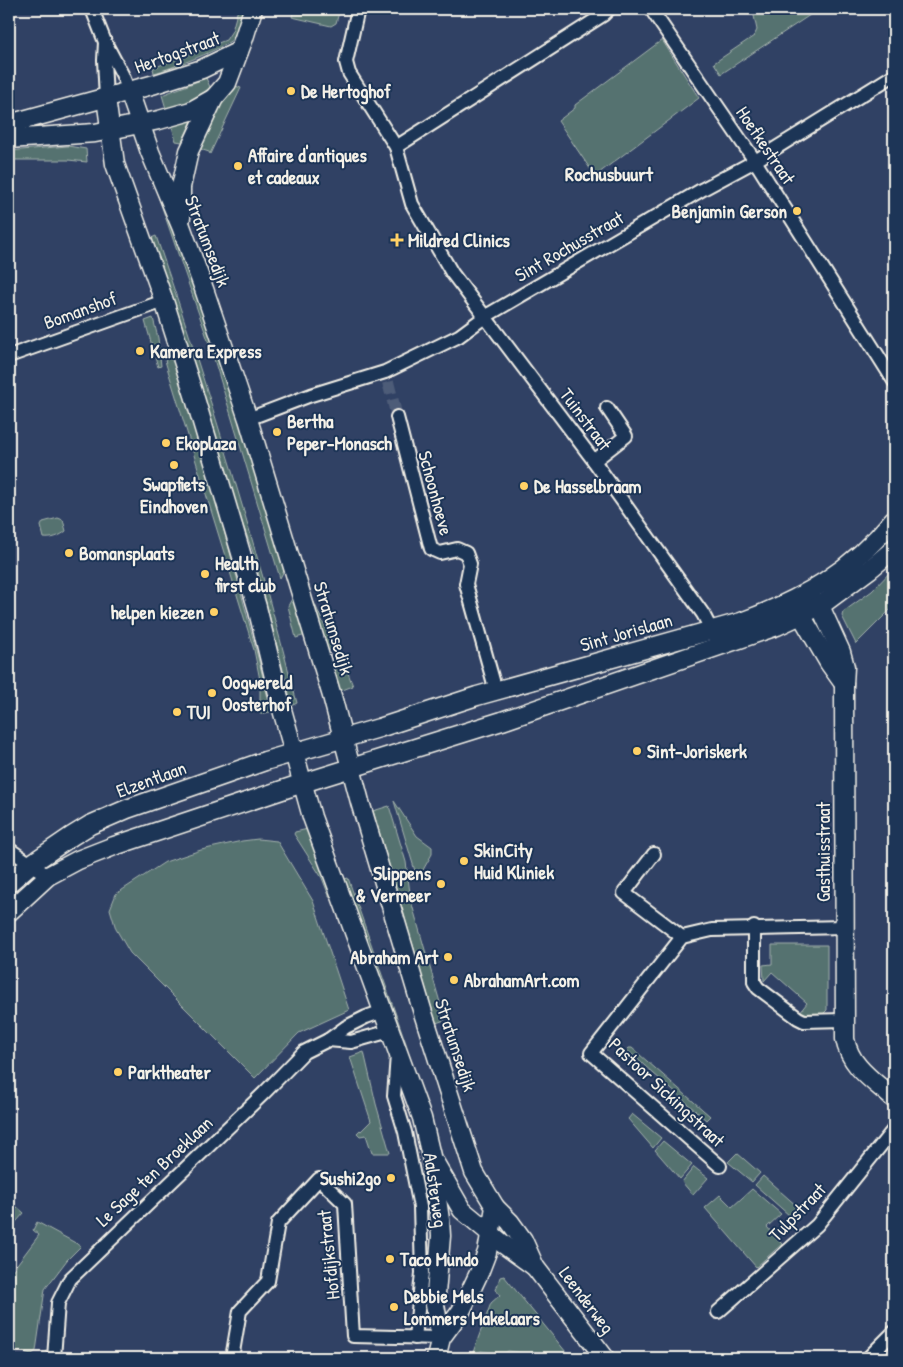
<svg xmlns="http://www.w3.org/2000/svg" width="903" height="1367" font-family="'Patrick Hand',sans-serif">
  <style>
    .green { fill: #547270; stroke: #a4b2ac }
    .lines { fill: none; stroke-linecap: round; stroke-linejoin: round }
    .street-tunnel { stroke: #4d5b78; stroke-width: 12; stroke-dasharray: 12 6; stroke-linecap: butt }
    .street-casing { stroke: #f4f1e8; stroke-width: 16 }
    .secondary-casing { stroke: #f4f1e8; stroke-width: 21 }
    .street { stroke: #1d3557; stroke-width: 12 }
    .secondary { stroke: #1d3557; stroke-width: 18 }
    .poi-dot { fill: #ffd166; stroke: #1d3557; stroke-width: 2 }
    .labels { text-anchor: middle; stroke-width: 4; stroke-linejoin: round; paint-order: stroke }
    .street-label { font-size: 19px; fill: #f4f1e8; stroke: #1d3557 }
    .poi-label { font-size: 19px; font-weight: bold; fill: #f4f1e8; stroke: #1d3557; text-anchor: start }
    .neighbourhood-label { font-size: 20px; font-weight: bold; fill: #f4f1e8; stroke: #1d3557 }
  </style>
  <rect width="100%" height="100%" fill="#304164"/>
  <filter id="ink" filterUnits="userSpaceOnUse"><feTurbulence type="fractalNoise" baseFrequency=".02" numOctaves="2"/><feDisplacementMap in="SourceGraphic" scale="10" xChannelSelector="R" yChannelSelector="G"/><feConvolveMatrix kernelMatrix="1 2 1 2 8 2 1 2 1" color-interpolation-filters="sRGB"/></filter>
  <g filter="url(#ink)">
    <!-- green -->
    <g class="green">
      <path d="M238,9L244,10C242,19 241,30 236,36C227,48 169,69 154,73L153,68L226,40L232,31Z"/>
      <polygon points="294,9 340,9 336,23 331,26 292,17"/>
      <polygon points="757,9 819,9 721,74 714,63 754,36 757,30 753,11"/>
      <polygon points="662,40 699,98 595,176 558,121 575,108 575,105"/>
      <path d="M206,78L210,87C194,102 188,105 167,112L162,95Z"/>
      <polygon points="233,85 241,88 210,154 209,152 197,148 204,129"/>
      <polygon points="193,118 182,142 176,141 171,123"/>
      <polygon points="68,146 86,149 87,162 68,160 9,160 9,151"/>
      <polygon points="150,163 233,394 286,567 280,578 211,349 147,164"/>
      <path d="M156,236C209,390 256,545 297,703L293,705H292L253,552L233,498L149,239Z"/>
      <polygon points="153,318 158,338 161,366 158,367 145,321"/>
      <path d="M173,356C209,474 242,591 271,710L270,712L260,714V680L254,650L166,364L165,359Z"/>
      <path d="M58,518L63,520L66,531C60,536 52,539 44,538L41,526L43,522Z"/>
      <polygon points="894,568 894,606 856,644 842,616 843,612 872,591"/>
      <polygon points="294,595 306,635 296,638 288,606"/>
      <polygon points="312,602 314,602 324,625 337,648 326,651"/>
      <polygon points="343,660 353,686 340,691 330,664"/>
      <polygon points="394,801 417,836 432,847 432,854 419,877 415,871"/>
      <polygon points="389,806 406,862 411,901 445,1020 436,1023 373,811"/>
      <polygon points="308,829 333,897 330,898 322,878 294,834 295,832"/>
      <polygon points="258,839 277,841 313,901 349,1010 299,1033 255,1078 130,953 116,929 110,909 116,894 165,862 201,850 242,841"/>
      <polygon points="348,878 408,1049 405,1050 342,880"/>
      <polygon points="772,945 827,945 827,1010 823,1014 801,1014 800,1012 807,1003 772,972 764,981 763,965 772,964"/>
      <polygon points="629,1048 632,1048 710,1116 706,1120 627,1050"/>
      <polygon points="364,1052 376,1104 390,1153 372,1153 366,1135 360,1136 357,1133 360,1130 361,1131 371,1121 350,1057"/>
      <polygon points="632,1114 661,1138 653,1148 628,1119"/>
      <polygon points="663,1141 692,1165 680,1179 655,1150"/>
      <polygon points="737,1153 760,1173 752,1182 728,1162"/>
      <polygon points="694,1167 708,1178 693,1195 682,1182"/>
      <polygon points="763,1176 798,1207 790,1216 755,1185"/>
      <polygon points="752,1189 781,1214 767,1227 782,1244 756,1267 705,1208 720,1195 732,1207"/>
      <polygon points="9,1200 24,1213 9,1230"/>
      <polygon points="37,1222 81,1246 67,1260 45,1289 36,1351 32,1354 9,1349 9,1275 39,1235 33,1230"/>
      <polygon points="504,1276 566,1352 561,1357 534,1352 529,1354 508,1351 502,1355 481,1351 474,1356 472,1355 491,1303 500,1295 496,1290 500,1277"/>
    </g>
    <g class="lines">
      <!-- street-tunnel -->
      <polyline class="street-tunnel" points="388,382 397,417"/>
      <!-- street casing -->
      <g class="street-casing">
        <g id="street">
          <polyline points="92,9 105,42 122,74 129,91"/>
          <polyline points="358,9 346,62 349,73 396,147 412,204 452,273 594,461 703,614 715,637"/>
          <polyline points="651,9 755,161 894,381"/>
          <polyline points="105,42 104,60 106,98"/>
          <polyline points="396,147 603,15 609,9"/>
          <polyline points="9,356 164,301"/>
          <polyline points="397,417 431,549 440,553 457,549 466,553 470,564 466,584 496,691"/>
          <polyline points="248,419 311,395 385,372 459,336 486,316 703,189 755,161 894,75"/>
          <polyline points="594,461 626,436 607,408"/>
          <polyline points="9,849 48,876"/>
          <polyline points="654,854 624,893 682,937"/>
          <polyline points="754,927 754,982 758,988 798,1018 804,1021 844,1020"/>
          <polyline points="328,1040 351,1042 390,1031"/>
          <polyline points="397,1055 394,1096 405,1132 420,1207 422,1273 415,1338"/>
          <polyline points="720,1166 591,1053 682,937 712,930 844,927"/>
          <polyline points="718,1312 817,1225 894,1129"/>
          <polyline points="54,1358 58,1303 70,1279 264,1093 304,1052 328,1040 346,1027 366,1017 383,1011"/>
          <polyline points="232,1358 240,1311 268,1281 278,1223 319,1179 345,1204 353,1336 441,1338"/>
          <polyline points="868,1358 894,1332"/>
        </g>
      </g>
      <!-- secondary casing -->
      <g class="secondary-casing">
        <g id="secondary">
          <polyline points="129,91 150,152 181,226 204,289 248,419 332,696 360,802 423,1013 474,1172 495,1207 487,1252 479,1273 461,1311 441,1338 436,1358"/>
          <polyline points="106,98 115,164 164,301 194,395 257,607 281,706 312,817 422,1118 431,1156 440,1220 441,1236 435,1305 441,1338"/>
          <polyline points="9,124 155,84 202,69 239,51"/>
          <polyline points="9,139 95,133 159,120 191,111 214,98"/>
          <polyline points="181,218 181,187 189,151 214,98 227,83 244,38 253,9"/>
          <path d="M811,600L820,606L841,652L845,667L844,684L845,1039C850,1067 874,1081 894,1099"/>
          <polyline points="803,604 801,615 829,663 844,684"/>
          <path d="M9,883L31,864L72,836L90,825L127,809L265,761L379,728L477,696L741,622C804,599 851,571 894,519"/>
          <polyline points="9,912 48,876 78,860 114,846 303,783 502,721 777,626 820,606 870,569 894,549"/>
          <polyline points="435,1163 462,1210 503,1244 535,1267"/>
          <polyline points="495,1207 510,1222 523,1240 535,1267 605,1358"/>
        </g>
      </g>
      <!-- street -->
      <use href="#street" class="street"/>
      <!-- secondary -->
      <use href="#secondary" class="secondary"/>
    </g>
  </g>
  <!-- markers -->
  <g class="poi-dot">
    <circle cx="291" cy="91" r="5"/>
    <circle cx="238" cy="166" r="5"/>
    <circle cx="797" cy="211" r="5"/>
    <path d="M394.5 232.5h5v5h5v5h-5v5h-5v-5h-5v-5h5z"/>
    <circle cx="140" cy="351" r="5"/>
    <circle cx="277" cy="432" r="5"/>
    <circle cx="166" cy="443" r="5"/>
    <circle cx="174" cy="465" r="5"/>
    <circle cx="524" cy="486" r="5"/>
    <circle cx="69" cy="553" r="5"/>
    <circle cx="205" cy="574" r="5"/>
    <circle cx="214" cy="612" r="5"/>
    <circle cx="212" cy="693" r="5"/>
    <circle cx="177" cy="712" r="5"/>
    <circle cx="637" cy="751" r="5"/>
    <circle cx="464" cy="861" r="5"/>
    <circle cx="441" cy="884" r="5"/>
    <circle cx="448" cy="957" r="5"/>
    <circle cx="454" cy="980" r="5"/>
    <circle cx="118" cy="1072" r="5"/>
    <circle cx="391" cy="1178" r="5"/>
    <circle cx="390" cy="1259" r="5"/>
    <circle cx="394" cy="1307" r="5"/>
  </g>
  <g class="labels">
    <!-- street labels -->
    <g class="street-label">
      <text transform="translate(177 52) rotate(-20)" y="7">Hertogstraat</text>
      <text transform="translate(766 145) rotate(56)" y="7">Hoefkestraat</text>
      <text transform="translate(208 241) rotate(69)" y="7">Stratumsedijk</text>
      <text transform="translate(569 246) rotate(-30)" y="7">Sint Rochusstraat</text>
      <text transform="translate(80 310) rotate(-20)" y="7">Bomanshof</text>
      <text transform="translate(586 419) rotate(53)" y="7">Tuinstraat</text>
      <text transform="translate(436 493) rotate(75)" y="7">Schoonhoeve</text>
      <text transform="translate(334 628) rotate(73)" y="7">Stratumsedijk</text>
      <text transform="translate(626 632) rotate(-16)" y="7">Sint Jorislaan</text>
      <text transform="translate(151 779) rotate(-20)" y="7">Elzentlaan</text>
      <text transform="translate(823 852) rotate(-90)" y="7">Gasthuisstraat</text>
      <text transform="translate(456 1045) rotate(72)" y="7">Stratumsedijk</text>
      <text transform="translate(667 1092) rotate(43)" y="7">Pastoor Sickingstraat</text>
      <text transform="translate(154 1171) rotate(-43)" y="7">Le Sage ten Broeklaan</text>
      <text transform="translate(436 1190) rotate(82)" y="7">Aalsterweg</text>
      <text transform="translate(797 1212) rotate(-46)" y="7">Tulpstraat</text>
      <text transform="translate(328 1255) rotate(-96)" y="7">Hofdijkstraat</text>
      <text transform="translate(587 1300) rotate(53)" y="7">Leenderweg</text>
    </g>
    <!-- poi labels -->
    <g class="poi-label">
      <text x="301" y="98">De Hertoghof</text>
      <text x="248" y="162">Affaire d'antiques<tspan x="248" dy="22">et cadeaux</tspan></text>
      <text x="787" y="218" text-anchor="end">Benjamin Gerson</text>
      <text x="408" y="247">Mildred Clinics</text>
      <text x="150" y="358">Kamera Express</text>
      <text x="287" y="428">Bertha<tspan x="287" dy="22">Peper-Monasch</tspan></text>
      <text x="176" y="450">Ekoplaza</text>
      <text x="174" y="491" text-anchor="middle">Swapfiets<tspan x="174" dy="22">Eindhoven</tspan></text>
      <text x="534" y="493">De Hasselbraam</text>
      <text x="79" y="560">Bomansplaats</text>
      <text x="215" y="570">Health<tspan x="215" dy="22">first club</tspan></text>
      <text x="204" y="619" text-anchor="end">helpen kiezen</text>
      <text x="222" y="689">Oogwereld<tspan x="222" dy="22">Oosterhof</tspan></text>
      <text x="187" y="719">TUI</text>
      <text x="647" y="758">Sint-Joriskerk</text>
      <text x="474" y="857">SkinCity<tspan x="474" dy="22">Huid Kliniek</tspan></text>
      <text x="431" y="880" text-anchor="end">Slippens<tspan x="431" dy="22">&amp; Vermeer</tspan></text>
      <text x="438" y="964" text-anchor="end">Abraham Art</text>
      <text x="464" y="987">AbrahamArt.com</text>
      <text x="128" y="1079">Parktheater</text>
      <text x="381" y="1185" text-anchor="end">Sushi2go</text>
      <text x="400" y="1266">Taco Mundo</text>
      <text x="404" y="1303">Debbie Mels<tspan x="404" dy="22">Lommers Makelaars</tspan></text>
    </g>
    <!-- neighbourhood labels -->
    <g class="neighbourhood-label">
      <text x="609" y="181">Rochusbuurt</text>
    </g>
  </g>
  <!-- margin -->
  <rect width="903" height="1367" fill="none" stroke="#1d3557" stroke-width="30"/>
  <rect x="15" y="15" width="873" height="1337" fill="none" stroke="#f4f1e8" stroke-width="2" filter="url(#ink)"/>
</svg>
